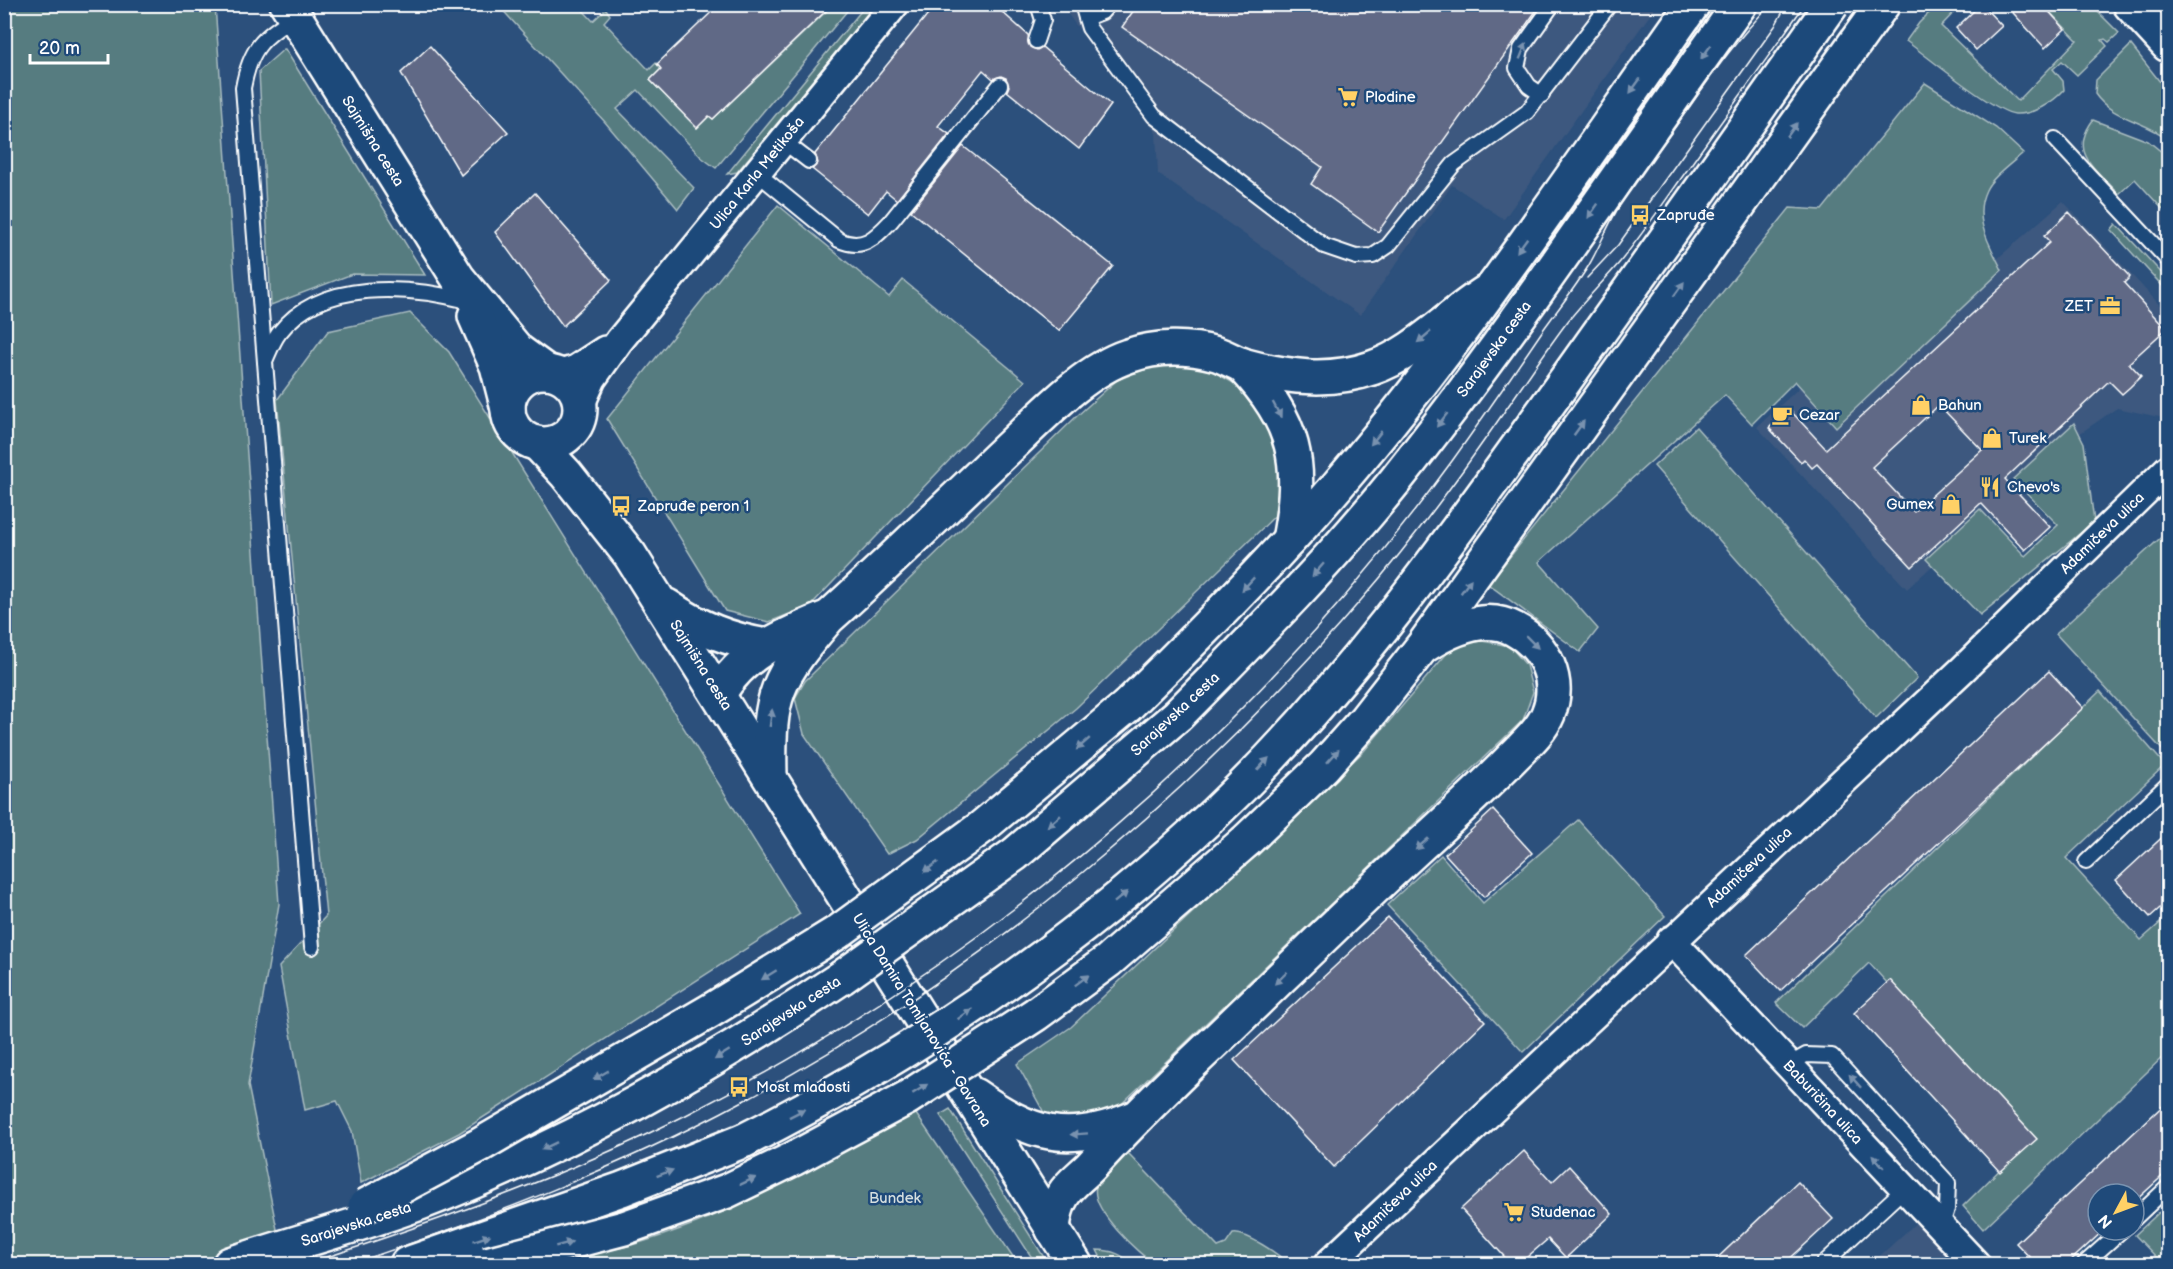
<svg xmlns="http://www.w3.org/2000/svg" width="2173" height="1269" font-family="'Balsamiq Sans',sans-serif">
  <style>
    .built { fill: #3c587f }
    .green { fill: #567b80; stroke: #aabdc0; stroke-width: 1.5 }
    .building { fill: #616986; stroke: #fff; stroke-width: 1.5; fill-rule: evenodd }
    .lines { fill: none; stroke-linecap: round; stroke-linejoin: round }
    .lane-casing { stroke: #fff; stroke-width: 18 }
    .street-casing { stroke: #fff; stroke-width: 32 }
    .secondary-casing { stroke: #fff; stroke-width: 38 }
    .lane { stroke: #1f4a7a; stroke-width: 14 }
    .street { stroke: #1f4a7a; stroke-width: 27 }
    .secondary { stroke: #1f4a7a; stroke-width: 33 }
    .tram { stroke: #fff; stroke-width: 1.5 }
    .secondary-bridge-casing { stroke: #fff; stroke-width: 38; stroke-linecap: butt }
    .secondary-bridge { stroke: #1f4a7a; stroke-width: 33 }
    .oneway { fill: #7992af }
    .labels { text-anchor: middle; stroke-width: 5; stroke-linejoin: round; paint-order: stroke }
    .poi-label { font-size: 15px; fill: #fff; stroke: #1f4a7a; text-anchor: start }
    .street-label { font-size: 15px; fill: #fff; stroke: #1f4a7a }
    .park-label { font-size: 15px; fill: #d5dedf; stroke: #1f4a7a }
  </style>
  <rect width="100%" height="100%" fill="#2c507c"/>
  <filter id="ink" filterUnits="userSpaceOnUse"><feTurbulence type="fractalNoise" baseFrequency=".0167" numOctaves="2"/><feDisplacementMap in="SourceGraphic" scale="12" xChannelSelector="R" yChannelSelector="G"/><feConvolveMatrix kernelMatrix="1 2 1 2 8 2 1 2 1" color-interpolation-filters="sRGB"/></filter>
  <g filter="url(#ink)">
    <!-- built -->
    <g class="built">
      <polygon points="1061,5 1657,5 1504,219 1452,185 1360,315 1158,174 1156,133"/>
      <polygon points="2063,201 2168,314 2168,419 2117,408 2012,480 2054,525 2025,553 1988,515 1907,589 1757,427 1801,386 1823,412"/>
      <polygon points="1920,1219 1962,1264 1871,1264"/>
    </g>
    <!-- green -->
    <g class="green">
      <polygon points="5,5 215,5 279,904 248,1085 284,1264 5,1264"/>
      <polygon points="498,5 578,5 593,21 606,9 610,15 604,22 649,70 656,63 661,69 650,80 697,128 709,116 713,119 833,5 852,5 716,168 701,157 638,90 617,109 694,188 678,209 605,122"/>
      <polygon points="866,5 875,5 737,172 727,174"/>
      <path d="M1937,5H1961L1941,26L2018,101L2077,40L2043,5H2091L2119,33L2109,42L2105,39L2102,40L2107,46L2077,75L2062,61L2053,69L2063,81L2064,90C2052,103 2033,115 2015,114C1994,112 1927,56 1906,41L1919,23Z"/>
      <path d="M2131,45L2168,92V139C2146,121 2112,119 2095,94L2096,80Z"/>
      <polygon points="284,49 285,49 425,275 352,274 271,305 259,71"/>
      <path d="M1925,83L1996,128L2023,153C2012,163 1992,177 1986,190C1972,219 1990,245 2002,270L1836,427L1795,381L1752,424L1725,395L1539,562L1598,629L1580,652L1488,584L1790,208L1822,210Z"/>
      <path d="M2093,120L2148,141L2168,157V215L2135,179L2119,194C2096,168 2068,154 2093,120Z"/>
      <polygon points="778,205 889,297 903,280 1025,381 810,606 769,622 725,611 607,419"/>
      <polygon points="2116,224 2168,280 2168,292 2111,230"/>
      <polygon points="410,313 449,352 800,914 459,1133 361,1183 352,1131 337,1101 305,1110 279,967 326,916 277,400 328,331"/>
      <polygon points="1197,362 1244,389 1269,428 1284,462 1281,510 1076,708 917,839 887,854 804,734 795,698 805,681 1078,415 1117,380 1161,363"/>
      <polygon points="2074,423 2084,443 2094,522 1980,615 1926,559 1980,509 2025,556 2058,525 2013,479"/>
      <polygon points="1696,427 1917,678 1876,718 1654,466"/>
      <polygon points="2168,531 2168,756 2056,634"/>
      <polygon points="1482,641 1510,646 1526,665 1533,692 1523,720 1111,1114 1081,1122 1047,1118 1017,1064 1071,1027 1364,751 1454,645"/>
      <polygon points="2100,691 2165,765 2066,858 2141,940 2168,916 2168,1052 1983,1229 1963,1206 2030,1140 1869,963 1802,1028 1776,1003"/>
      <polygon points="1578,820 1665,916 1523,1052 1387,905 1441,855 1483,903"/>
      <polygon points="950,1109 1045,1259 1036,1264 940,1115"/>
      <path d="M914,1111L1018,1264H542C570,1255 600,1253 628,1246C729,1218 824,1163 914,1111Z"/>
      <path d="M1122,1153L1129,1154L1218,1247L1226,1244L1233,1234C1245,1231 1280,1255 1288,1264H1155C1138,1254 1090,1209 1096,1187C1100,1173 1111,1162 1122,1153Z"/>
      <polygon points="2168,1204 2168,1264 2163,1264 2135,1235"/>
      <path d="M1097,1250C1113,1250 1122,1255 1133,1264H1104Z"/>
    </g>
    <!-- building -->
    <g class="building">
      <polygon points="720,4 833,4 713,119 709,116 697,128 650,80 661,69 657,64"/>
      <polygon points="936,4 993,4 1028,35 1030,47 1037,50 1042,47 1111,105 1079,149 1007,91 1009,86 1006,78 1001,76 993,79 983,70 938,126 949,134 897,200 886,191 868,214 812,169 818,163 815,154"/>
      <polygon points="1138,4 1541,4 1378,232 1311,184 1322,167 1122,27"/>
      <polygon points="1981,4 2002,26 1976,50 1956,28"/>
      <polygon points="2005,4 2042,4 2065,29 2045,48"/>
      <polygon points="430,46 508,132 461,175 401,73"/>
      <polygon points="963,146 1113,266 1059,331 911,211"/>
      <polygon points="535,193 611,280 563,326 495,232"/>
      <path d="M2069,212L2130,277L2124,283L2166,329L2129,363L2141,376L2130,387L2122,394L2109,381L2005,479L2050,527L2025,550L1981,503L1912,567L1817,464L1812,468L1804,459L1801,462L1769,428L1789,409L1826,449L2050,242L2044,236ZM1939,405L1982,450L1914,512L1872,467Z"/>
      <polygon points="2049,671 2083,708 1780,991 1746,955"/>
      <polygon points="1493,810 1532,853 1484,897 1445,854"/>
      <polygon points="2169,831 2169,900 2150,917 2116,880"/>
      <polygon points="1388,917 1485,1021 1334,1167 1234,1060"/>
      <polygon points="1890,980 2037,1139 2000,1172 1854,1013"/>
      <polygon points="2169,1100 2169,1170 2134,1202 2134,1194 2098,1194 2098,1230 2104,1230 2067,1264 2036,1264 2016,1243"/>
      <polygon points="1524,1151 1552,1182 1569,1166 1612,1214 1566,1258 1548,1239 1519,1264 1511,1264 1461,1209"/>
      <polygon points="1798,1182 1833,1219 1784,1264 1711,1264"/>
    </g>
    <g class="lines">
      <!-- lane casing -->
      <g class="lane-casing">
        <g id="lane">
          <polyline points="1082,4 1086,18 1102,12 1109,4"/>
          <path d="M295,17C262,37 250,49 243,88L312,947"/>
          <polyline points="1086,18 1089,28 1154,116 1324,246 1356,257 1373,256 1388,246 1454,164 1527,112 1610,4"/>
          <polyline points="1036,41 1043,20 1038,4"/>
          <polyline points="1542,95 1529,86 1517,68 1521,49 1553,4"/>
          <polyline points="2055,139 2168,260"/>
          <polyline points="783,141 809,161"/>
          <path d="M757,173L839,240C863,251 875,238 891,221L1000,85"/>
          <path d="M265,361C269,352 273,341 279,333C321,278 410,286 468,301"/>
          <polyline points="2086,862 2168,784"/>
          <polyline points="1788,1065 1806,1055 1832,1056 1948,1183 1947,1209 1941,1228"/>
          <polyline points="2134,1219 2168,1187"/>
          <polyline points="1823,1264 1904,1189"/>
          <polyline points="2084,1264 2122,1230"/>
        </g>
      </g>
      <!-- street casing -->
      <g class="street-casing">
        <g id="street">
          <polyline points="558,375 576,369 605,350"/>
          <polyline points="580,406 592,379 619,341 895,4"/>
          <polyline points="1671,940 1976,1264"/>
          <polyline points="1328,1264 1962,670 2168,469"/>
        </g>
      </g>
      <!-- secondary casing -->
      <g class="secondary-casing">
        <g id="secondary">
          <polyline points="287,4 458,278 518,351 547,372"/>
          <polyline points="2130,4 2168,45"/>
          <polyline points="475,316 497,366 508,409"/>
          <path d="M1241,364C1296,423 1304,462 1289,540"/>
          <circle cx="544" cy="408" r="36"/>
          <polyline points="537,443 566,474 630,555 1075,1264"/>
          <path d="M667,606C699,628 729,640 767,646"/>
          <path d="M719,694C741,654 783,636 824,619"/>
          <path d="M1127,706C1199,635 1271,563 1337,486C1467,335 1578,166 1693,4"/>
          <path d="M1178,715C1253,639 1328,564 1395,481C1517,328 1625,163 1740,4"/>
          <path d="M770,775C768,694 776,679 828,618C888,564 945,508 1003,453C1038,421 1082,371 1128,356C1156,346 1188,346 1217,354C1226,357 1234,362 1242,365C1285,377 1329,383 1372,368C1416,353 1449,315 1488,291"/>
          <polyline points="1246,841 1324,766 1365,720 1422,647 1883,4"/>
          <path d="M974,1095C1031,1135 1066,1146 1132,1119"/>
          <path d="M1053,1230C1054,1217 1056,1205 1063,1195C1070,1183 1083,1175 1092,1165C1123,1131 1156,1098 1189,1066C1265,994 1339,920 1416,849C1449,819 1482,789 1513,757C1526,744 1541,731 1548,714C1562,681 1545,645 1514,629C1485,613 1449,630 1424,646"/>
          <path d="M230,1264C293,1243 358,1226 420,1203C570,1146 709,1066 841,978"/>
          <polyline points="407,1264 622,1189 745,1140"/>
        </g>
      </g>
      <!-- lane -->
      <use href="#lane" class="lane"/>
      <!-- street -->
      <use href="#street" class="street"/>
      <!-- secondary -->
      <use href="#secondary" class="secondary"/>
      <!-- tram -->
      <g class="tram">
        <polyline points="1587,278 1618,245 1775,26 1787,4"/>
        <path d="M306,1264C435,1222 564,1177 686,1115C988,962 1252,735 1452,461C1483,418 1513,374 1543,330C1558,309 1575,288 1589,265C1599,248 1606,229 1616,212C1632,183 1654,157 1673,130C1704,87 1733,42 1771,4"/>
        <path d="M351,1264C485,1219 617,1169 743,1101C979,975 1187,801 1362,599C1416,537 1464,470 1511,402C1530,375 1548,347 1568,321C1584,301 1603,282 1620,262C1645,231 1667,198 1690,166C1728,112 1767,59 1805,4"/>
      </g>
      <!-- secondary-bridge casing -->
      <g class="secondary-bridge-casing">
        <g id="secondary-bridge">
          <polyline points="841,978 1015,854 1178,715"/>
          <path d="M745,1140C919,1052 1074,946 1216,812C1346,689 1450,541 1554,396C1647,266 1740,135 1832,4"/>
          <polyline points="365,1206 480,1145 710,1011 838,932 982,827 1127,706"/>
          <polyline points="487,1264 624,1228 727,1191 793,1159 907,1098 1036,1014 1108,961 1246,841"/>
        </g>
      </g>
      <!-- secondary-bridge -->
      <use href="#secondary-bridge" class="secondary-bridge"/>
    </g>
    <!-- one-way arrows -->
    <defs><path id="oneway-solid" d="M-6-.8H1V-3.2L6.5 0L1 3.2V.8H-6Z" transform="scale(1.5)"/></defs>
    <g class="oneway">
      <use href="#oneway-solid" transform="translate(1523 51) rotate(-68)"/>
      <use href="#oneway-solid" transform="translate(1706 52) rotate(126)"/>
      <use href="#oneway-solid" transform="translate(1635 86) rotate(126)"/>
      <use href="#oneway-solid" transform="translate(1792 130) rotate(-54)"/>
      <use href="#oneway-solid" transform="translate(1593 211) rotate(125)"/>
      <use href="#oneway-solid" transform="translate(1522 245) rotate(126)"/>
      <use href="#oneway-solid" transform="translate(1679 289) rotate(-54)"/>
      <use href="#oneway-solid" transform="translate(1424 337) rotate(140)"/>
      <use href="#oneway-solid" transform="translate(1277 410) rotate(62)"/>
      <use href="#oneway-solid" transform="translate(1442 420) rotate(128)"/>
      <use href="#oneway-solid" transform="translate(1579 428) rotate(-54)"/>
      <use href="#oneway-solid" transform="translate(1376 438) rotate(129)"/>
      <use href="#oneway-solid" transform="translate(1318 570) rotate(131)"/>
      <use href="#oneway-solid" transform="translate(1248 584) rotate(133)"/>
      <use href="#oneway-solid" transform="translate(1466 586) rotate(-54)"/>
      <use href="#oneway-solid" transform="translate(1532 642) rotate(45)"/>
      <use href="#oneway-solid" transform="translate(771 718) rotate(-82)"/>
      <use href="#oneway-solid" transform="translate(1083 744) rotate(139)"/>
      <use href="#oneway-solid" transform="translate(1333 756) rotate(-48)"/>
      <use href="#oneway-solid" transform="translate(1263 764) rotate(-46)"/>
      <use href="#oneway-solid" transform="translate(1054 821) rotate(140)"/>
      <use href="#oneway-solid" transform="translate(1422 844) rotate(139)"/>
      <use href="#oneway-solid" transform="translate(931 867) rotate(143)"/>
      <use href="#oneway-solid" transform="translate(1121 897) rotate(-39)"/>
      <use href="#oneway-solid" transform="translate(769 975) rotate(148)"/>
      <use href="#oneway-solid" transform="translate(1281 978) rotate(136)"/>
      <use href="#oneway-solid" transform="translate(1082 980) rotate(-37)"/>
      <use href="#oneway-solid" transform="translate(965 1014) rotate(-35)"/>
      <use href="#oneway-solid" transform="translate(722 1055) rotate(148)"/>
      <use href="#oneway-solid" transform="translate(601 1075) rotate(150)"/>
      <use href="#oneway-solid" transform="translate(1855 1081) rotate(-132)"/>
      <use href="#oneway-solid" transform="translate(920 1089) rotate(-32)"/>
      <use href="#oneway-solid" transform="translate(797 1113) rotate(-27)"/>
      <use href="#oneway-solid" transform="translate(1079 1134) rotate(176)"/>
      <use href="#oneway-solid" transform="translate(549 1146) rotate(154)"/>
      <use href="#oneway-solid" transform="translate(1878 1161) rotate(-133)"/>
      <use href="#oneway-solid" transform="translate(665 1173) rotate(-21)"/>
      <use href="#oneway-solid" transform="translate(748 1181) rotate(-25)"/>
      <use href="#oneway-solid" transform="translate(482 1238) rotate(-19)"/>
      <use href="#oneway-solid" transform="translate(564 1244) rotate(-15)"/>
    </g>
  </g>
  <!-- icons -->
  <defs>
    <g id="supermarket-bare" transform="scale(1.62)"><path d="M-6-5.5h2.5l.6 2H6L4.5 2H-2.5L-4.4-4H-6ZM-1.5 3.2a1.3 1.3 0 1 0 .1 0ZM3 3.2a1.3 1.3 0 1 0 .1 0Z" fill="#ffd166" stroke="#1f4a7a" stroke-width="2.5" paint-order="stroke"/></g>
    <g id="bus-bare" transform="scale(1.62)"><path d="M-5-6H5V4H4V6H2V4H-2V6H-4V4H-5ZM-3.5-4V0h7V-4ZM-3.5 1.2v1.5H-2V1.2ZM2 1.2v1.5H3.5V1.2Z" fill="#ffd166" stroke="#1f4a7a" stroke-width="2.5" paint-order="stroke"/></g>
    <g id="office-bare" transform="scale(1.62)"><path d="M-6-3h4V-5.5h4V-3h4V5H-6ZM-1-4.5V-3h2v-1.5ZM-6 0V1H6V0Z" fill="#ffd166" stroke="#1f4a7a" stroke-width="2.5" paint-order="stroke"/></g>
    <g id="shop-bare" transform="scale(1.62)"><path d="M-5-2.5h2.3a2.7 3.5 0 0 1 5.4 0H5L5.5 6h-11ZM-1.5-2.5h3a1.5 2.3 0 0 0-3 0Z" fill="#ffd166" stroke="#1f4a7a" stroke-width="2.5" paint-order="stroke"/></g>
    <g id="cafe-bare" transform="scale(1.62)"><path d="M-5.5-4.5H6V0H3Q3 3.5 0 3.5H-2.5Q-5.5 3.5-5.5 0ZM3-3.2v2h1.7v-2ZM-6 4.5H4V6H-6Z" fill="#ffd166" stroke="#1f4a7a" stroke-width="2.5" paint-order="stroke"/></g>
    <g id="restaurant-bare" transform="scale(1.62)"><path d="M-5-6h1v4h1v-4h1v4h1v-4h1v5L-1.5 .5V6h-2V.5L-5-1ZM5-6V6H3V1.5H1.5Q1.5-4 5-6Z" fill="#ffd166" stroke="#1f4a7a" stroke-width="2.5" paint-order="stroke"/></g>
  </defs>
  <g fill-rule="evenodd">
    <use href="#supermarket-bare" x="1348" y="97"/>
    <use href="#bus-bare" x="1640" y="215"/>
    <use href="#office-bare" x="2110" y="306"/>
    <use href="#shop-bare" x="1921" y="405"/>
    <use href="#cafe-bare" x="1782" y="415"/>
    <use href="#shop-bare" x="1992" y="438"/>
    <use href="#restaurant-bare" x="1990" y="487"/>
    <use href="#shop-bare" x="1951" y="504"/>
    <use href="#bus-bare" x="621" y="506"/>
    <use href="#bus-bare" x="739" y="1087"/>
    <use href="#supermarket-bare" x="1514" y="1212"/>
  </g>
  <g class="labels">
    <!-- poi labels -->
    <g class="poi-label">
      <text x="1365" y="102">Plodine</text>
      <text x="1657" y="220">Zapruđe</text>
      <text x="2093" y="311" text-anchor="end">ZET</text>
      <text x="1938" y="410">Bahun</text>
      <text x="1799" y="420">Cezar</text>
      <text x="2009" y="443">Turek</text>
      <text x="2007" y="492">Chevo's</text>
      <text x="1934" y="509" text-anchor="end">Gumex</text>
      <text x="638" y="511">Zapruđe peron 1</text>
      <text x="756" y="1092">Most mladosti</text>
      <text x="1531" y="1217">Studenac</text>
    </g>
    <!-- street labels -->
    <g class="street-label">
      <text transform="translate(373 141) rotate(58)" y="5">Sajmišna cesta</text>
      <text transform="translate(757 173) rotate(-51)" y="5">Ulica Karla Metikoša</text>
      <text transform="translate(1494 349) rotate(-54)" y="5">Sarajevska cesta</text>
      <text transform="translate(2102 533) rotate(-44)" y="5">Adamičeva ulica</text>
      <text transform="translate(701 665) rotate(58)" y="5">Sajmišna cesta</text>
      <text transform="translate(1175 714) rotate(-43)" y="5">Sarajevska cesta</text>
      <text transform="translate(1749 867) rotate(-43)" y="5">Adamičeva ulica</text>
      <text transform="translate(791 1011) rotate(-33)" y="5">Sarajevska cesta</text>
      <text transform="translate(922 1020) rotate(58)" y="5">Ulica Damira Tomljanovića - Gavrana</text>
      <text transform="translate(1823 1102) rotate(47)" y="5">Baburičina ulica</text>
      <text transform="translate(1395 1201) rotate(-44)" y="5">Adamičeva ulica</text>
      <text transform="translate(356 1224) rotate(-18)" y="5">Sarajevska cesta</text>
    </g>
    <!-- park labels -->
    <g class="park-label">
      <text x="895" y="1203">Bundek</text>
    </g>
  </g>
  <!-- margin -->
  <rect width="2173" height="1269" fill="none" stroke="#1f4a7a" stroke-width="24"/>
  <rect x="12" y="12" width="2149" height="1245" fill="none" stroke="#fff" stroke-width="2" filter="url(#ink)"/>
  <!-- north arrow -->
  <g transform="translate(2116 1212) rotate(229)"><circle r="28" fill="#1f4a7a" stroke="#7992af" stroke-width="1.5"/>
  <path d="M0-4.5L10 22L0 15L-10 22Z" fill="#ffd166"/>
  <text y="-9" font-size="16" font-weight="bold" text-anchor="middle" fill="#ffffff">N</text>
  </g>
  <!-- scale -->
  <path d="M30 54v9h78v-9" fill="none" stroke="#ffffff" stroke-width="3"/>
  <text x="39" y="54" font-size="18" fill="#ffffff" stroke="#1f4a7a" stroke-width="4.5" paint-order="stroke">20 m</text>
</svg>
